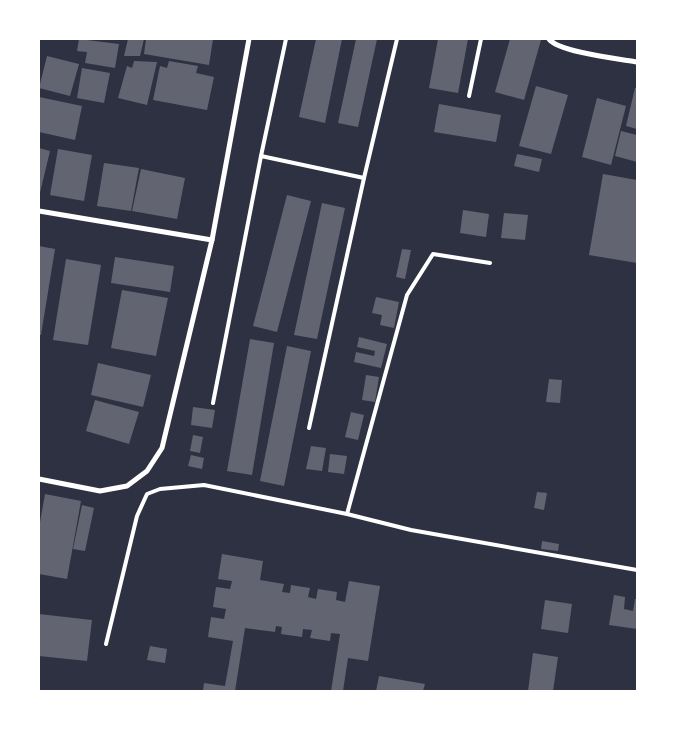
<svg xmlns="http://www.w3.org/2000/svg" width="676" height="730" font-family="'Golos Text',sans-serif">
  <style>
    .building { fill: #626471 }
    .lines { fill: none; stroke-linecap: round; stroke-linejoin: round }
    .service { stroke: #fff; stroke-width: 4 }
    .minor { stroke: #fff; stroke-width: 5 }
  </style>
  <rect width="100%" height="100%" fill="#2d3142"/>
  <!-- building -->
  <g class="building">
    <polygon points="79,39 119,44 115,68 85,63 87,52 77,51"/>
    <polygon points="128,39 144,39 140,56 124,56"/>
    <polygon points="146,39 213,39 209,65 144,54"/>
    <polygon points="316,39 342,39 325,123 299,117"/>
    <polygon points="356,39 377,39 358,127 338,123"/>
    <polygon points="438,39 468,39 458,93 429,88"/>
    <polygon points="510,39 541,40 524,100 495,92"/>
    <polygon points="47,56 79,64 70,96 39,88"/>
    <polygon points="134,61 157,62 147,105 118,98 127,66 132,68"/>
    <polygon points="169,61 198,66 196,73 214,77 207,110 153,100 160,66 167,68"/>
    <polygon points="82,68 110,73 104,103 77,98"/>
    <polygon points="536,86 568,95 551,154 519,146"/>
    <polygon points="635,88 637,88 637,129 626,126"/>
    <polygon points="39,97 82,106 75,140 39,132"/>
    <polygon points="597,98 626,106 611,165 582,157"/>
    <polygon points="439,104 501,115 496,142 434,132"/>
    <polygon points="621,131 637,135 637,162 615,156"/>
    <polygon points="39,148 50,151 39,197"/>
    <polygon points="58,149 92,155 84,201 50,195"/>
    <polygon points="517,154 542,159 539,172 514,166"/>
    <polygon points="104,163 139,168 131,211 97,206"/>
    <polygon points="141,169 185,178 177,219 132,211"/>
    <polygon points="603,174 637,180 637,263 589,255"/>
    <polygon points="287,195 311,201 277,332 253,326"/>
    <polygon points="322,203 345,208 317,339 294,335"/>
    <polygon points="463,210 489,214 486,237 460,233"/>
    <polygon points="504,213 528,215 525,240 501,238"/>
    <polygon points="39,246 55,249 41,335 39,335"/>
    <polygon points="402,249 411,250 405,279 396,277"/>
    <polygon points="115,257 174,266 170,292 111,283"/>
    <polygon points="66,259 101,265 88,345 53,340"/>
    <polygon points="122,290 168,298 156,356 111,348"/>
    <polygon points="376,297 399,302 394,328 380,325 382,315 372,313"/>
    <polygon points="359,337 387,344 381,368 354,362 356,352 374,356 375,351 357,347"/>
    <polygon points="250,339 274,343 252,475 227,471"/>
    <polygon points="287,346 311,351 284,486 260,481"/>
    <polygon points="98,363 151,375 143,407 91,395"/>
    <polygon points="366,375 379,377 375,402 362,400"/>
    <polygon points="549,379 562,380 560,403 546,402"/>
    <polygon points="95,400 139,412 129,444 86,431"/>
    <polygon points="193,407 215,410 212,428 191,425"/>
    <polygon points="351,412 364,415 358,440 345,437"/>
    <polygon points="193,435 203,437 200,453 190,451"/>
    <polygon points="311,446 326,448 322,471 306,469"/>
    <polygon points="330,454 347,456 344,474 328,472"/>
    <polygon points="191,455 204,458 202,469 188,466"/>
    <polygon points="537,492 547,493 544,510 534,508"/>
    <polygon points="45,494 81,501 67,579 39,574 39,528"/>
    <polygon points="82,505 94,508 85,551 73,549"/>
    <polygon points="542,541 559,544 558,551 541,549"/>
    <polygon points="222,554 263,561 260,580 284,584 282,592 290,593 291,585 310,588 308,597 316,599 318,589 337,592 336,600 345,602 349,581 380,586 368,661 348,658 343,691 331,691 340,634 331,633 330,641 310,638 312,630 303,629 302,637 281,634 282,627 276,626 275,632 245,628 235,691 203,691 204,683 225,686 233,641 208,637 211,617 224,619 226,609 213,607 216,587 230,589 232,581 218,579"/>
    <polygon points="614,595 625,597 624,609 633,611 635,599 637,599 637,629 609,625"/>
    <polygon points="545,600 572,604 568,633 541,629"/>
    <polygon points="39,614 92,620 87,661 39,656"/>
    <polygon points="150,646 167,649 165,663 147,660"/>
    <polygon points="533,653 558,657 553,691 528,691"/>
    <polygon points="379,676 425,684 423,691 376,691"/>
  </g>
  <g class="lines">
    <!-- service -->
    <g class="service">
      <polyline points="469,96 481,39"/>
      <polyline points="261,156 364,178"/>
      <polyline points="213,403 261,156 286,39"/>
      <polyline points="309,428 364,178 397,39"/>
      <polyline points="347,514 407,295 433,254 490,263"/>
      <polyline points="106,644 137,516 147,494 160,489 204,485 347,514 411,530 637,570"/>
    </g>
    <!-- minor -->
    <g class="minor">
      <path d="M549,39C558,52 620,59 637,62"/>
      <polyline points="39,211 212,240"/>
      <polyline points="39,479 100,491 127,486 147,471 162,448 212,240 249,39"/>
    </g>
  </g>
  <!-- border -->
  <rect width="676" height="730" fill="none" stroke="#ffffff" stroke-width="80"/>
</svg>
